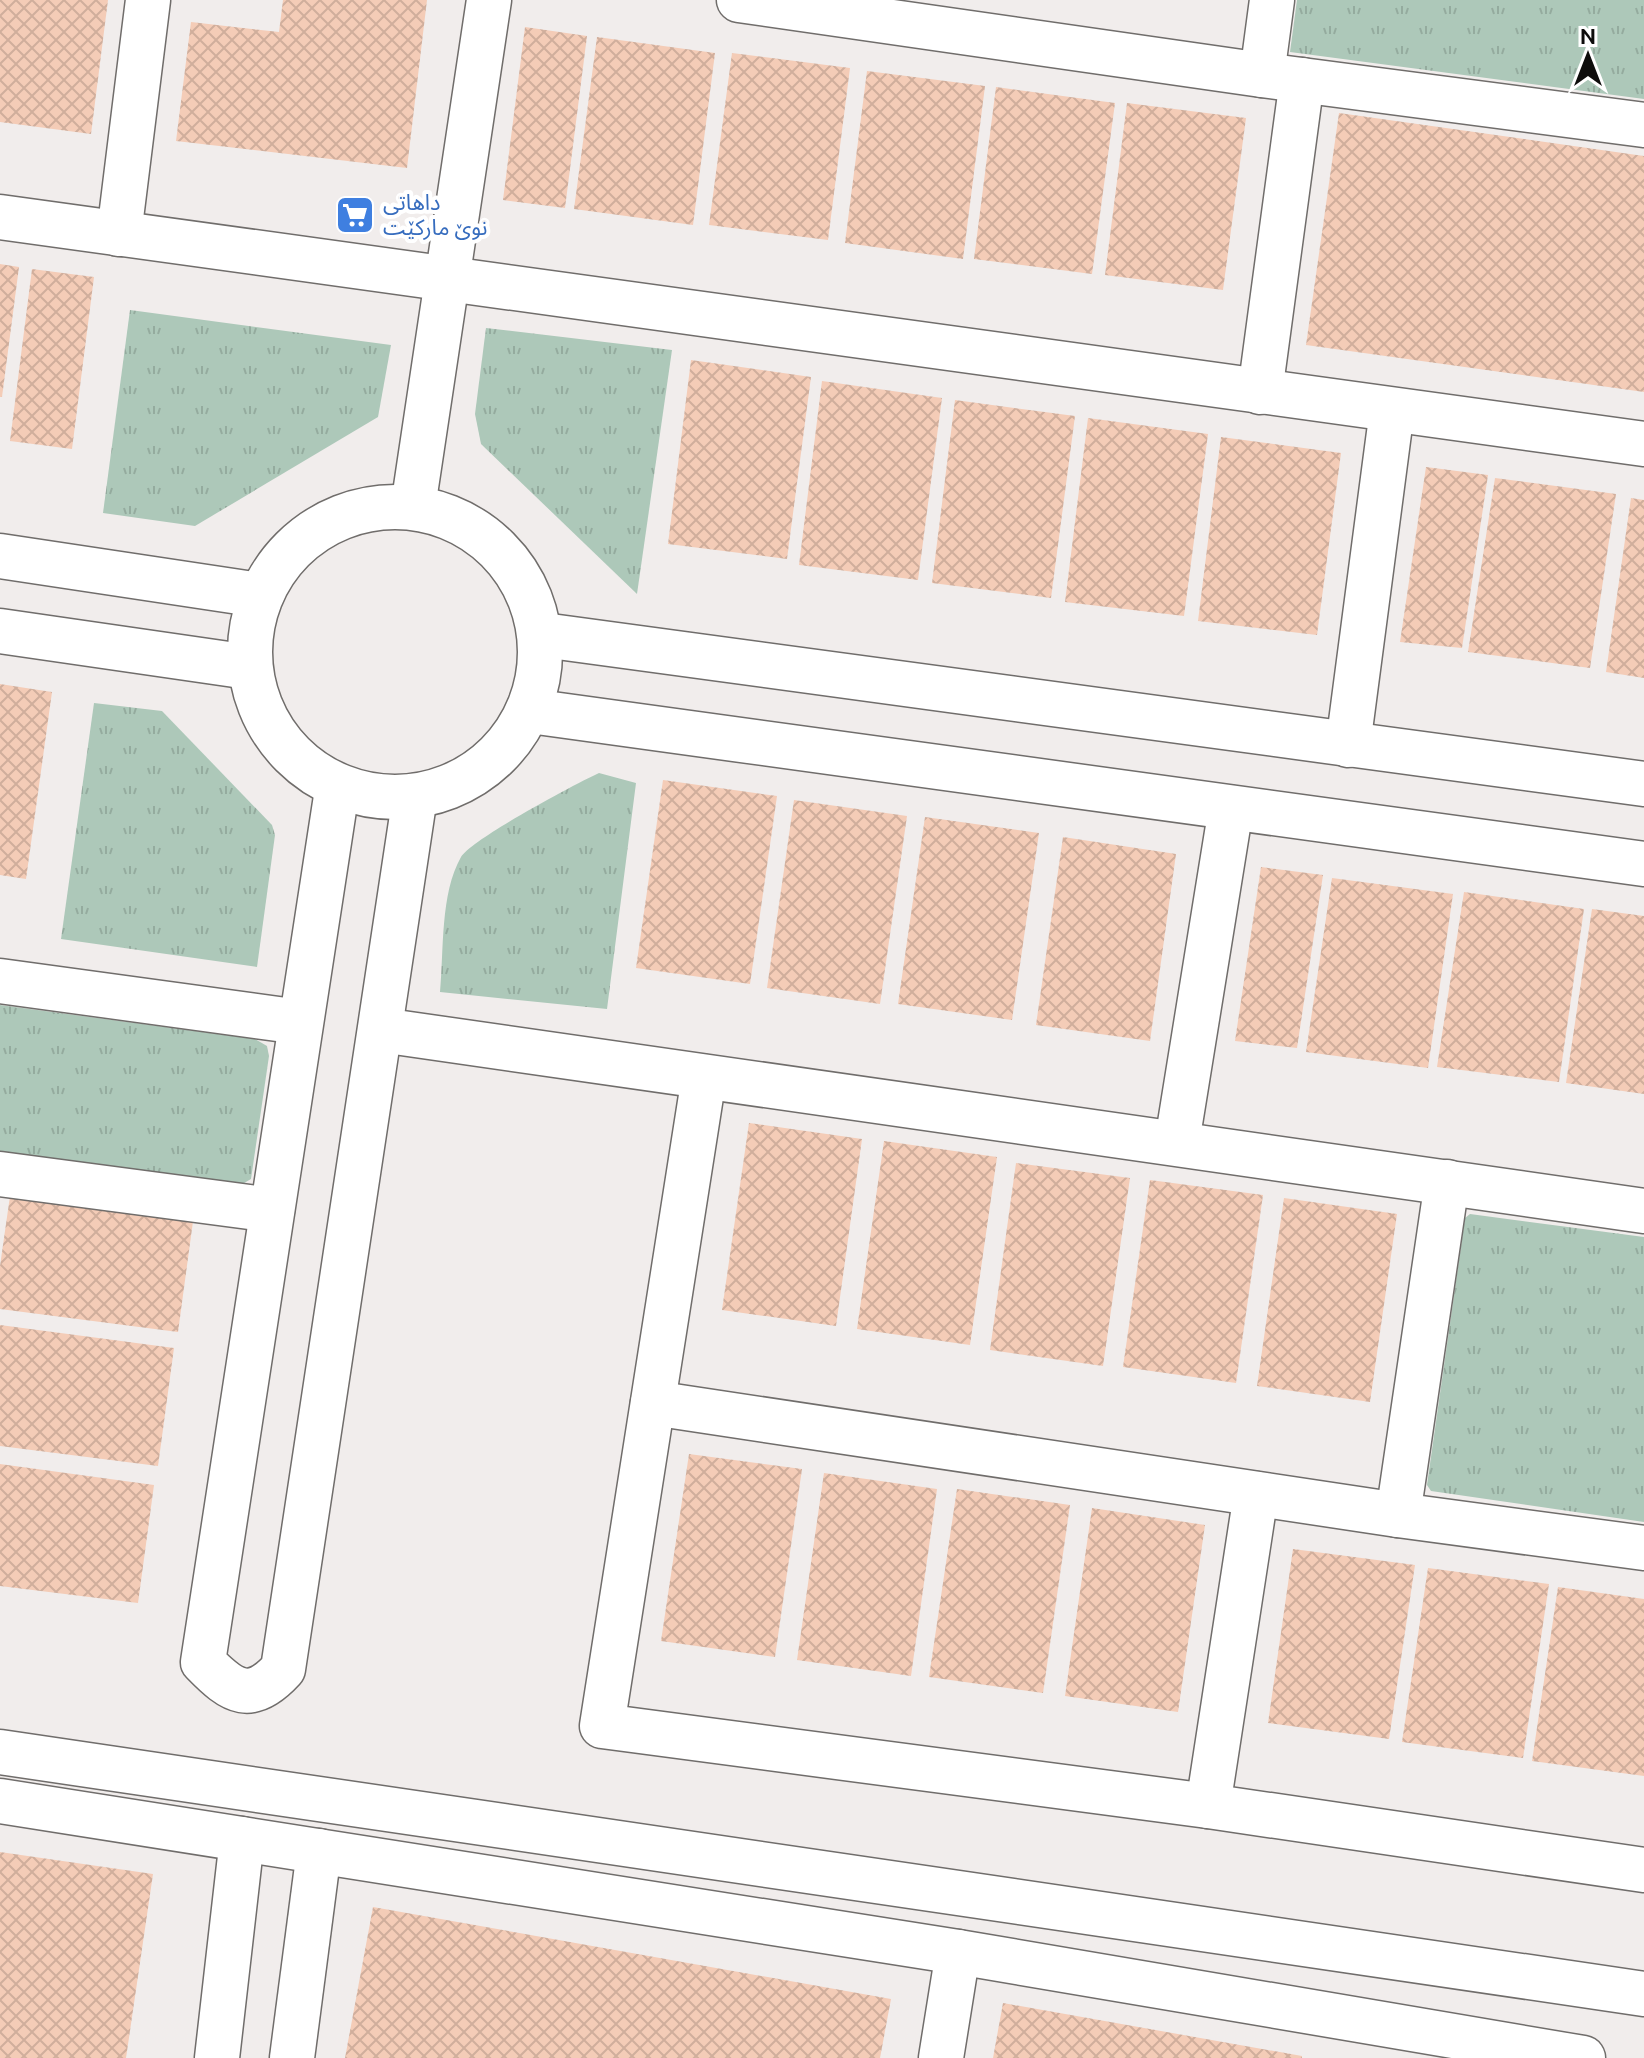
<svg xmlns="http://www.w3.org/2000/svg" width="1644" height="2058" font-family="Ubuntu,'Noto Sans Arabic',sans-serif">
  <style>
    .park { fill: url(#park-tufts) }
    .building { fill: url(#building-cross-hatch) }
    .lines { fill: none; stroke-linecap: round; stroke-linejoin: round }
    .minor-casing { stroke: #706d6b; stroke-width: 47 }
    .tertiary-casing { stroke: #706d6b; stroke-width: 47 }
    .minor { stroke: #fff; stroke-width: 44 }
    .tertiary { stroke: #fff; stroke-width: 44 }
    .labels { text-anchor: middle; stroke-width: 8; stroke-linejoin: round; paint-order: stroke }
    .shop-label { font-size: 22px; fill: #366cbe; stroke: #fff; text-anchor: start }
  </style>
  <defs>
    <pattern id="park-tufts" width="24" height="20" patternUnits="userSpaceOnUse" patternTransform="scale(2)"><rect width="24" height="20" fill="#adc8b9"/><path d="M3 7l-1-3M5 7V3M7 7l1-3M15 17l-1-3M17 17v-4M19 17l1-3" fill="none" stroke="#94ab9e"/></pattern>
    <pattern id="building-cross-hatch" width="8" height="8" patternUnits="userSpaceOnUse" patternTransform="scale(2)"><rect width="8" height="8" fill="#f4ccb7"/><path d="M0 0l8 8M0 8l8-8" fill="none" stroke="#d0ae9c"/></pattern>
  </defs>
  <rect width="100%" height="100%" fill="#f1edec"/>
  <!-- park -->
  <g class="park">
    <polygon points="1297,0 1644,0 1644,99 1290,52"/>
    <polygon points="130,310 391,345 378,417 195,526 103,513"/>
    <polygon points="486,328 672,350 637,594 481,444 475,414"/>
    <polygon points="94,703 162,711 272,825 275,835 257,967 61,939"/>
    <path d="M599,773L636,783L607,1009L440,992C444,950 440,894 461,857C472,839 575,784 599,773Z"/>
    <polygon points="0,1005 255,1039 267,1046 269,1056 251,1179 239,1186 0,1153"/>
    <polygon points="1470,1214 1644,1237 1644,1522 1431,1491 1427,1485 1465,1218"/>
  </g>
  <!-- building -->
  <g class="building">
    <polygon points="0,0 108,0 91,134 0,122"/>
    <polygon points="283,0 427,0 407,168 176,141 191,22 279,32"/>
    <polygon points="525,27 587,36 565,208 503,200"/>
    <polygon points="597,37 715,53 693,225 574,209"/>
    <polygon points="732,53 850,68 828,240 709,225"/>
    <polygon points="867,71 985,86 963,259 845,243"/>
    <polygon points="996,87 1115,103 1092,274 974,259"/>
    <polygon points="1127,103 1246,118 1223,290 1105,275"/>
    <polygon points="1339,113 1644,156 1644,392 1306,345"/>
    <polygon points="0,264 19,267 2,397 0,397"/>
    <polygon points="32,269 94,277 72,449 10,441"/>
    <polygon points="691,360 811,377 787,559 668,544"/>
    <polygon points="822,381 942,398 918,580 799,565"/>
    <polygon points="955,400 1075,416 1051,598 932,583"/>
    <polygon points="1088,418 1208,434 1184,616 1065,602"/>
    <polygon points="1221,437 1341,453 1317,635 1198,621"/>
    <polygon points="1426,467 1488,475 1462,648 1400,642"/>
    <polygon points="1495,478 1616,494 1590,668 1468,652"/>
    <polygon points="1631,498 1644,500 1644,678 1606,672"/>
    <polygon points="0,684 52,692 26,879 0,875"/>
    <polygon points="663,780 777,796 750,984 636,968"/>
    <polygon points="794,800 907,816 880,1004 767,988"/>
    <polygon points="925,817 1039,833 1012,1020 898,1004"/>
    <polygon points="1063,837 1176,854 1150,1041 1036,1025"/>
    <polygon points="1261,867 1323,875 1297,1048 1235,1041"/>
    <polygon points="1332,878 1453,894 1428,1068 1306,1052"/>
    <polygon points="1464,892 1584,909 1559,1082 1437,1067"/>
    <polygon points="1592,909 1644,916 1644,1094 1566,1083"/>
    <polygon points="749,1123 862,1139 836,1326 722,1310"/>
    <polygon points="884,1141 997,1157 970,1345 857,1329"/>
    <polygon points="1016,1163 1130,1178 1103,1366 990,1350"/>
    <polygon points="1150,1180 1263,1195 1236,1383 1123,1367"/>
    <polygon points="11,1189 194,1214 178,1332 0,1309 0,1266"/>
    <polygon points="1284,1198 1397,1214 1370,1402 1257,1386"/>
    <polygon points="0,1325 174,1348 158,1466 0,1446"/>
    <polygon points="689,1454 802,1469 775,1657 661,1641"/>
    <polygon points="0,1464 154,1485 138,1603 0,1586"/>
    <polygon points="824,1473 937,1489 911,1676 797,1660"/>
    <polygon points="957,1489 1070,1505 1043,1693 929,1677"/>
    <polygon points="1092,1508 1205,1525 1178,1712 1065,1696"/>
    <polygon points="1293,1549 1415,1565 1389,1739 1268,1723"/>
    <polygon points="1428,1568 1549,1584 1523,1758 1402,1742"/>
    <polygon points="1558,1587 1644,1599 1644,1776 1532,1761"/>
    <polygon points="0,1852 153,1874 126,2058 0,2058"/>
    <polygon points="373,1907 891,1999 880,2058 345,2058"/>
    <polygon points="1003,2003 1302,2056 1302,2058 993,2058"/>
  </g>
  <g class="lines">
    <!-- minor casing -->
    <g class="minor-casing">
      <g id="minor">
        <polyline points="739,0 1262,75 1644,125"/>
        <polyline points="1262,75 1272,0"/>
        <polyline points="0,217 1644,444"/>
        <polyline points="119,234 148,0"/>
        <polyline points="1260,392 1302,80"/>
        <polyline points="413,507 489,0"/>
        <polyline points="1348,745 1392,410"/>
        <polyline points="0,981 300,1022"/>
        <polyline points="381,1030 1644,1211"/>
        <polyline points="704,1077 602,1726 1208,1806 1644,1870"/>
        <polyline points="1177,1142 1231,808"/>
        <polyline points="0,1174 272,1210"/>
        <polyline points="653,1403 1398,1515 1644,1548"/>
        <polyline points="1398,1515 1447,1182"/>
        <polyline points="0,1752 1644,1994"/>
        <polyline points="0,1801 958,1952 1583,2058"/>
        <polyline points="1208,1806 1256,1494"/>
        <polyline points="941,2058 958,1952"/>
      </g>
    </g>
    <!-- tertiary casing -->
    <g class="tertiary-casing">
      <g id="tertiary">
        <circle cx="395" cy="652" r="145"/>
        <polyline points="0,556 260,595"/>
        <polyline points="0,631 249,667"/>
        <polyline points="543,635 1644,784"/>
        <polyline points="530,711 1644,864"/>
        <path d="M337,790L203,1662C233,1693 251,1704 283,1669L415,796"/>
        <polyline points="217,2058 242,1839"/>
        <polyline points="292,2058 319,1851"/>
      </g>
    </g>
    <!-- minor -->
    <use href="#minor" class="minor"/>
    <!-- tertiary -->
    <use href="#tertiary" class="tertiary"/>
  </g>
  <!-- icons -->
  <defs>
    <g id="supermarket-square" transform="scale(2)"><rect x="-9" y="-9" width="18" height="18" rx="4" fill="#3f7fe0" stroke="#fff"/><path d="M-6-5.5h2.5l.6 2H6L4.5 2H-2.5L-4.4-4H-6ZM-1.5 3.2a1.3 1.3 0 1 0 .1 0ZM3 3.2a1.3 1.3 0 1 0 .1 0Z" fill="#fff"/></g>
  </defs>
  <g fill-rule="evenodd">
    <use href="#supermarket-square" x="355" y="215"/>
  </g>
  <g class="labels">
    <!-- shop labels -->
    <g class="shop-label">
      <text x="383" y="210">داهاتی<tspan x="383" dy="25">نوێ مارکێت</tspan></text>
    </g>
  </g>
  <!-- north arrow -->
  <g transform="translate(1588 56)" stroke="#ffffff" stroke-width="6" paint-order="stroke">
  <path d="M0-6L14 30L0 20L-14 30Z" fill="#0e0d0c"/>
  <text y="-12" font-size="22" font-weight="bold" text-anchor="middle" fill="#0e0d0c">N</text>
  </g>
</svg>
